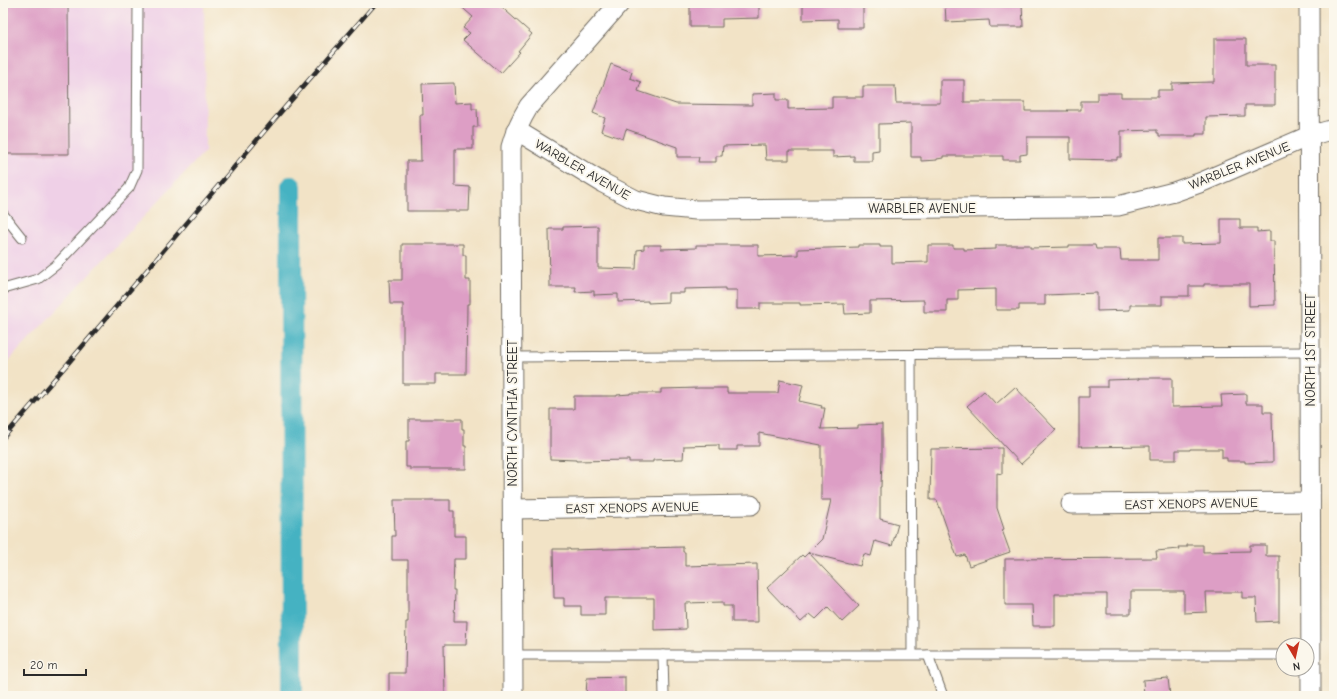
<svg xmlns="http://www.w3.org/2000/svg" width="1337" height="699" font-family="'Comic Neue',sans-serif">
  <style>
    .built { fill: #efd0e7 }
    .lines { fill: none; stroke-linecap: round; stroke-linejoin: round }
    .canal { stroke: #45b2c2; stroke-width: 22 }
    .building { fill: #dd9ec5 }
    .service-casing { stroke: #716b61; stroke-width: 11 }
    .minor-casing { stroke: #716b61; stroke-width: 21 }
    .service { stroke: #fff; stroke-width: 9 }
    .minor { stroke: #fff; stroke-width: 19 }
    .rail-casing { stroke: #2b2b2b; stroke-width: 4.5 }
    .rail { stroke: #fbf7ec; stroke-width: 3; stroke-dasharray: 9; stroke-linecap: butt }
    .labels { text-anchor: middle; stroke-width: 4; stroke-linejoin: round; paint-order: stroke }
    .street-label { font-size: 13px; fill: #2b2b2b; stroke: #fbf7ec }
  </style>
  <rect width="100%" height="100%" fill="#fbf7ec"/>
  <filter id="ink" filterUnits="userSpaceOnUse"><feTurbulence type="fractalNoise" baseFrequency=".025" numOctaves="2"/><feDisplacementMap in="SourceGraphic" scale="8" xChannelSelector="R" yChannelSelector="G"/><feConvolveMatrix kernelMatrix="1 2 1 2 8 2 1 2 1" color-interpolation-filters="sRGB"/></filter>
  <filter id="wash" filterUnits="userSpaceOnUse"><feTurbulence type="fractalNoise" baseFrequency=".012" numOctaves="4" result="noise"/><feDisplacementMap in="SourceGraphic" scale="16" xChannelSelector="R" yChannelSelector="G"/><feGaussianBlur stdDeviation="0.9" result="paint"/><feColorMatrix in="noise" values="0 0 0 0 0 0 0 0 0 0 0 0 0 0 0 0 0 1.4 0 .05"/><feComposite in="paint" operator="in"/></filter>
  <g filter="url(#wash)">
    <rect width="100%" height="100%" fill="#f2e3c6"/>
    <!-- built -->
    <polygon class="built" points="3,3 204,3 205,151 3,367"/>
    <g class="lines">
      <!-- canal -->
      <polyline class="canal" points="291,187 292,696"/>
    </g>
    <g id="blocks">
      <!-- building -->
      <g class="building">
        <polygon points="3,3 68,3 69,154 3,154"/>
        <polygon points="457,3 497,3 532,34 518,51 520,52 501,73 463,40 470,33 463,28 473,17"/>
        <polygon points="701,3 759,3 759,18 722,19 722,27 690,27 690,4 701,4"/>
        <polygon points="803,3 863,3 863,28 838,28 838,19 803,20"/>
        <polygon points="945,3 1022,3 1023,27 990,27 989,20 946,22"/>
        <polygon points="1214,39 1246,39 1246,65 1275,65 1275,105 1245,105 1245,116 1206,117 1206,134 1196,134 1196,136 1159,136 1159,133 1157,133 1157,130 1121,131 1121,157 1117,157 1117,160 1070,159 1070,137 1027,137 1027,154 1020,155 1020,160 1003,160 1003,156 943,156 943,158 937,159 937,160 921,161 921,157 911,157 911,123 879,124 879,150 872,151 872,161 854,161 854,156 833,157 833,151 789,151 789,160 766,160 765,145 723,146 722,156 716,156 716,162 698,162 699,157 677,157 677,147 626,129 623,139 601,131 605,118 593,113 611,64 632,72 630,78 641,82 638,91 676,104 752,105 752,94 776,93 776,100 788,100 788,109 832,108 832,97 863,97 863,86 895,86 896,103 940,103 940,80 964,80 964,102 1025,102 1025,111 1068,111 1067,110 1081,110 1081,101 1097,101 1097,93 1121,93 1121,97 1158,97 1158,90 1172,90 1172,83 1214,82"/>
        <polygon points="454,83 455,103 472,102 472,109 477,109 478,127 473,127 473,149 455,149 455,186 470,187 469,211 407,211 407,161 421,161 420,115 423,115 422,84"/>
        <polygon points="1221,219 1240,219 1240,228 1257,228 1257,232 1270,231 1270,241 1274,241 1275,305 1249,306 1249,284 1204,284 1204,286 1189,286 1189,296 1162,296 1162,305 1130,305 1130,310 1097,311 1097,293 1045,295 1045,305 1019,305 1019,310 996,310 996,289 958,290 958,300 947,300 947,312 924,312 924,300 870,301 870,313 845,314 844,304 800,305 800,303 760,303 760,309 737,309 737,290 725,290 725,288 684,289 684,293 668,293 668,302 648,303 648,301 618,302 618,294 594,295 594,291 575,292 576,287 550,287 549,229 563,229 563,227 598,226 598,268 636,269 637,250 644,249 644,245 661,245 661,249 696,248 696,245 758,245 758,256 798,255 798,249 858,247 858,245 880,245 880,247 892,247 892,263 928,262 928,245 953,245 953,248 964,248 964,250 996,249 996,245 1030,245 1030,248 1069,247 1069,245 1095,245 1096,249 1120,249 1121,260 1158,260 1158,238 1182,238 1182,244 1221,243"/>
        <polygon points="402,244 463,244 463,255 466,255 466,280 470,280 470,304 467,304 466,374 436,374 436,384 403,384 403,304 390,304 389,280 402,280"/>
        <polygon points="1139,378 1172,378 1172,407 1222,406 1221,395 1246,394 1246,404 1263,404 1263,412 1272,412 1273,462 1245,463 1245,461 1227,461 1227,458 1222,458 1222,449 1190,449 1190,450 1176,450 1176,460 1150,460 1150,446 1082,447 1083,446 1079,446 1079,397 1089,397 1089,387 1107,387 1107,380 1139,379"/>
        <polygon points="780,380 803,385 799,401 822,406 821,408 825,408 821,429 858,428 858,425 882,424 882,457 881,487 880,487 880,519 898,524 892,546 875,541 871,556 864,554 860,566 809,553 859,606 842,622 828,607 816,619 810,614 801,622 787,607 786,608 767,588 802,555 804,557 822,539 831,500 821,500 821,445 759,433 759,446 737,446 737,450 719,450 719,445 684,446 683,459 653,460 653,462 629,462 629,460 576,461 576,460 550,459 550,409 574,409 574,396 617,396 617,395 630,394 630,393 661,393 661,389 700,388 727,388 727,393 778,393"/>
        <polygon points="1015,387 1056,430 1032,452 1033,453 1021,464 967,406 984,391 996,404"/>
        <polygon points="409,419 462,419 462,429 464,429 464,446 466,446 466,469 410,469 410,467 406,467 406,441 409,441"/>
        <polygon points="1002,448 1002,474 997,473 997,508 1004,529 1002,530 1010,552 969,566 965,555 957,557 937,500 930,500 931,449"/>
        <polygon points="394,500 450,500 450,511 454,511 454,536 466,536 466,559 454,559 453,590 455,590 454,621 467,621 466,645 444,645 445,696 389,696 389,673 405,673 406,622 408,622 408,560 392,560 392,536 395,536"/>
        <polygon points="1187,545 1203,545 1203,552 1250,551 1250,545 1266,545 1266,556 1279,556 1279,621 1257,622 1256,598 1242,598 1242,592 1206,592 1207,612 1184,613 1184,591 1131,591 1131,614 1107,614 1107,594 1055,594 1055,626 1033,626 1032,605 1005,605 1005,559 1157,558 1156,551 1179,549 1178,547 1187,547"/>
        <polygon points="683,547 683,552 685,552 685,566 757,564 758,622 732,622 732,606 723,606 723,602 685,603 686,629 654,630 654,598 605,598 605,615 581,615 581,606 564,606 564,598 554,598 553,549 570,549 570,550"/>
        <polygon points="625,677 625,696 586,696 587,678"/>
        <polygon points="1168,678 1170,696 1144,696 1143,680"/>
      </g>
    </g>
  </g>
  <g filter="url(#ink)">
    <use href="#blocks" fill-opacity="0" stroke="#716b61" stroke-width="1"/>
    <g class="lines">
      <!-- service casing -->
      <g class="service-casing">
        <g id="service">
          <polyline points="3,214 22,238"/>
          <polyline points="3,289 38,279 56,265 129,188 137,170 138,3"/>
          <polyline points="911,355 912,654"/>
          <polyline points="512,357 1310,352"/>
          <polyline points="513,655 1283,655"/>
          <polyline points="663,655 664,696"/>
          <polyline points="928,655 943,696"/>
        </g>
      </g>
      <!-- minor casing -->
      <g class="minor-casing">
        <g id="minor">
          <polyline points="1309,3 1311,696"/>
          <polyline points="516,130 603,183 636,200 664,207 696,210 1081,207 1118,206 1174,192 1202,182 1309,136 1334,129"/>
          <polyline points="1071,504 1310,502"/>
          <polyline points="513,509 751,505"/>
          <path d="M513,696L511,147C515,132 521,119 529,106L620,3"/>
        </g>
      </g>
      <!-- service -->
      <use href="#service" class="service"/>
      <!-- minor -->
      <use href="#minor" class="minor"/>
      <!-- rail casing -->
      <g class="rail-casing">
        <polyline id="rail" points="3,438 70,361 273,121 376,3"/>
      </g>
      <!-- rail -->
      <use href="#rail" class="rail"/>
    </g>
  </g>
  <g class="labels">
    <!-- street labels -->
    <g class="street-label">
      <text transform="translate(1239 165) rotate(-22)" y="5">WARBLER AVENUE</text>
      <text transform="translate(583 169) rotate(30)" y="5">WARBLER AVENUE</text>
      <text x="922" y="213">WARBLER AVENUE</text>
      <text transform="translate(1310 350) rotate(-90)" y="5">NORTH 1ST STREET</text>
      <text transform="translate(512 413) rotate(-90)" y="5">NORTH CYNTHIA STREET</text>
      <text transform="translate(1191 503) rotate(-1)" y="5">EAST XENOPS AVENUE</text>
      <text transform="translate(632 507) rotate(-1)" y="5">EAST XENOPS AVENUE</text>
    </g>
  </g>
  <!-- margin -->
  <rect width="1337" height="699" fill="none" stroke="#fbf7ec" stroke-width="16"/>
  <!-- north arrow -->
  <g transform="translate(1295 657) rotate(171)"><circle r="19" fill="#fbf7ec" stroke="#a8a59f"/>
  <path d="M0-3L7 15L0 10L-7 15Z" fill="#c8321e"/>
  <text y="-6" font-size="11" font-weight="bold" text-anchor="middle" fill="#2b2b2b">N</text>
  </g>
  <!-- scale -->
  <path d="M24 669v6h62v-6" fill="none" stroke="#2b2b2b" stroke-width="2"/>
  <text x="30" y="669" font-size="12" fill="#2b2b2b" stroke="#fbf7ec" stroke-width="3" paint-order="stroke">20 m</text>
</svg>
